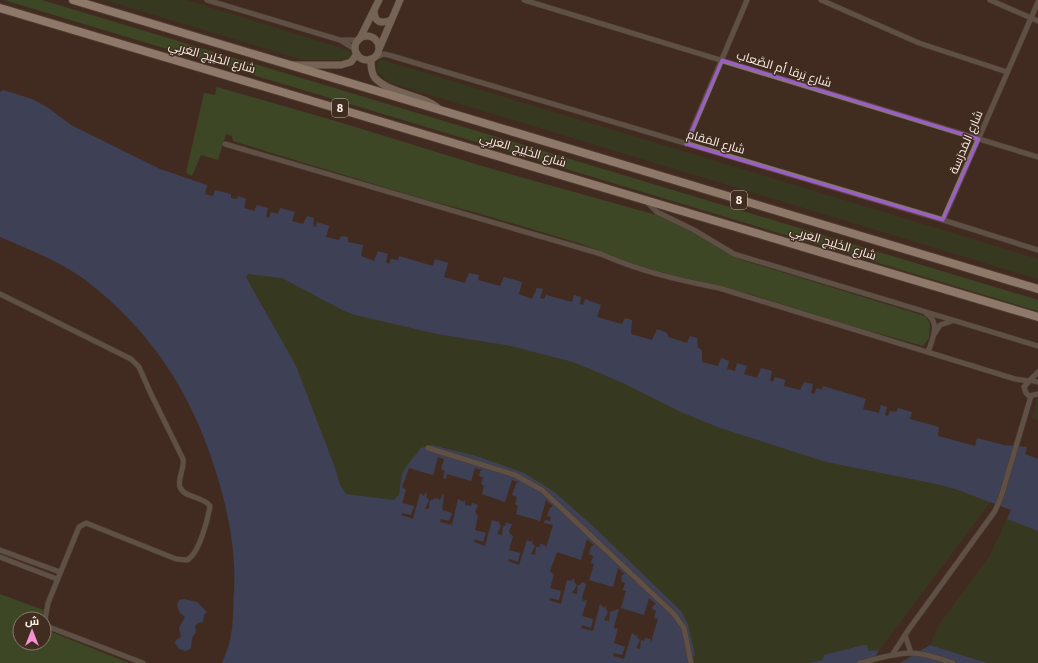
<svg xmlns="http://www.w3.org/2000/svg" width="1038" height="663" font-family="'Fira Sans',Cairo,sans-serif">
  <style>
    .green { fill: #294a20 }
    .forest { fill: #38672c }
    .water { fill: #3b5a95 }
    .pier { fill: #412c20 }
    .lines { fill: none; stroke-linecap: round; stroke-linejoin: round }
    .minor-casing { stroke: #5b483c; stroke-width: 6 }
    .secondary-casing { stroke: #5b483c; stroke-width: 8 }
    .trunk-casing { stroke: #5b483c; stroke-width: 10 }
    .minor { stroke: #847c73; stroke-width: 5 }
    .secondary { stroke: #b3a698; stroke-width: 7 }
    .trunk { stroke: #e8d4c1; stroke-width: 8 }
    .marked { fill: none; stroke: #9c5dc9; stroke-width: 3; stroke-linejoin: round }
    .labels { text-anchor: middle; stroke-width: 3; stroke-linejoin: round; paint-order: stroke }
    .shield { fill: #412c20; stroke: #c5b6ac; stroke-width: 1 }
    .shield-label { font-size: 11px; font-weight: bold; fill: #fef1e8 }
    .street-label { font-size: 12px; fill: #fef1e8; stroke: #412c20 }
  </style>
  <rect width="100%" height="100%" fill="#412c20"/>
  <!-- green -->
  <g class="green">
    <polygon points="105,0 186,0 353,52 350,60 304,60"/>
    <polygon points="379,59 1038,259 1038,279 388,82 376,70"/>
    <polygon points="248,274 282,278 344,311 355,315 437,334 511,346 573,362 623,383 683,413 720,428 826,462 936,484 991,501 879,650 869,651 867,645 863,645 824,655 823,660 809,663 692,663 690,657 695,655 692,642 524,473 443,447 402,474 399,494 394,500 346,494 340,486 318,423 263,305 246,277"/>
    <polygon points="1038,395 1038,420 1032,418"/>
    <polygon points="1007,519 1038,531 1038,663 987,663 930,645 939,625 989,557"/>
  </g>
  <!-- forest -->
  <g class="forest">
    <polygon points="4,0 42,0 1038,300 1038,311"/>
    <polygon points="217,87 339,122 485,167 660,216 686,226 719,248 742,260 925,316 930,323 929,338 923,346 841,323 750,294 694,281 628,263 585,245 474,212 423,199 233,141 232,136 226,134 218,160 201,155 192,176 186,173 204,93 215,95"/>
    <polygon points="0,594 46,611 44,619 20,619 20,643 44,643 44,629 129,663 0,663"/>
  </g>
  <!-- water -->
  <g class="water">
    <path d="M3,90L32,99L47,107L71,125L160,169L207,185L205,194L213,196L215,190L231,194V198L237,199L238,196L246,199L244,208L254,211L257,205L268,208L266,217L269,218L271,212L278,214L280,208L295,212L292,221L303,224L307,216L314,218L313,226L316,227L317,222L329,226L326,237L339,240L341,236L348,237V242L363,245L361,256L374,261L378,251L388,254L386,262L389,264L391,259L398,260L399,256L433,266L435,259L448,263L444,277L465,283L469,273L479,275L478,280L500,286L504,277L522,282L519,294L532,299L537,288L543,289L540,298L544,299L546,295L572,302L574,295L581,297L580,304L583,305L585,299L601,305L597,317L622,324L625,318L632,320L631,334L652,340L657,329L667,333L668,337L687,343L690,336L697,338L698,348L702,350V362L718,366L721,358L729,361L727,369L735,371L737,363L747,366L744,374L757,378L761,368L772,371L770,381H773L775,377L785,380L784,386L800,390L804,382L813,384L811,393L814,394L817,388L822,390L823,386L866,399L863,409L879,413L881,405L887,407L885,415L888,416L890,411L896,412L898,408L912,412L910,419L939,427L938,436L975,446L977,438L1004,445L1027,447L1025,454L1038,459V531L1007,519L1011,510L958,490L936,484L826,462L720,428L683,413L623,383L573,362L511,346L437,334L355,315L344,311L282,278L248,274L246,277L296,366L335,468L340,485L346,494L394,500L399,494L402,474L406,467L421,448L432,445L476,456L524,473L553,491L594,527L681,611L688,624L695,655L691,657L692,663H222C235,634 232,622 234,592C236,555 230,521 220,485C196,400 155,333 84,279C59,261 28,249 0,237V92Z"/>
    <polygon points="184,599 197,602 207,612 204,615 203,622 198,623 195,626 196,632 192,638 191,648 186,651 179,649 175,643 176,640 181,637 179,628 185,617 180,613 177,606 179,600"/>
    <polygon points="863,645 867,645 869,651 879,650 872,663 809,663 823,660 824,655"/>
    <polygon points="930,645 987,663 900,663"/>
  </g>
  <!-- pier -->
  <g class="pier">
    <polygon points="438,457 444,459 441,469 445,471 443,478 446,479 447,474 471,481 475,468 483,470 480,471 479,476 483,477 481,484 484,486 482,494 505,502 512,480 519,482 516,484 512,495 517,497 515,504 518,506 516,514 540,521 546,500 553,506 550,508 547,516 551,517 550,521 545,520 544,523 553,525 546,548 545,545 540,544 540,547 536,547 535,555 531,554 535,546 532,543 533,540 531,542 527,540 519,565 508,561 509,559 518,562 520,553 509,550 513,536 510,534 509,531 512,524 506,523 505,526 503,526 502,535 497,534 501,526 498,521 497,522 492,520 485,546 474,542 475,539 483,542 486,533 475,530 478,516 475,512 478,505 472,503 471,506 465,505 465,500 463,502 458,499 452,525 440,522 441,519 449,521 452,513 442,510 444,494 442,495 440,501 439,499 434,498 433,500 430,500 429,509 425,509 429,500 426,497 427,494 425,493 424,496 420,493 413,519 401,515 402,513 411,515 414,506 402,503 406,490 402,487 409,468 433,475"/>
    <polygon points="587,539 594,545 591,547 589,554 593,556 591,563 594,564 589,580 613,587 618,568 625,574 622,575 621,581 625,583 623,590 626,591 621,608 644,615 649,598 656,604 653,606 652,609 656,611 654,618 658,619 651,642 650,639 645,638 644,641 641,640 640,649 636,648 640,640 637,637 638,634 636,636 632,633 624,659 613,656 614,653 622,655 625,647 614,643 618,628 615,629 614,626 619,609 610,612 609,621 604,620 608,612 606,609 606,606 604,608 600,604 593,631 581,628 582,625 591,628 593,619 582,616 587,600 583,601 582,597 587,582 586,584 582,582 580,585 578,585 577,594 572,593 577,585 574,582 574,579 573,578 572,581 567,580 561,604 549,600 550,598 559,600 561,591 550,588 554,575 550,571 557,552 581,560"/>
  </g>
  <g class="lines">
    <!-- minor casing -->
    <g class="minor-casing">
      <g id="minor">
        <polyline points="207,0 340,40 355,49"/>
        <polyline points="524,0 1038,157"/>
        <polyline points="821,0 919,43 1007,72"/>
        <polyline points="990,0 1038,21"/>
        <polyline points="343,40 358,40"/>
        <polyline points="376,57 384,54 392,56 943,220 1038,250"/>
        <path d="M225,144L601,254C639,271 678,280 719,288L1015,379L1029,381"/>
        <polyline points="686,144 747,0"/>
        <polyline points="646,201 657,212 694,230 734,254 1038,346"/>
        <polyline points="943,220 1038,2"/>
        <path d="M0,294L131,359L139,367L151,394L183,459C185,468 177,479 180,487C184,498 203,496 210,506C208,519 199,554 187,560L176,559L86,523L79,527L48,603L45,620L49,627L143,663"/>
        <path d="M927,314C941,323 932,340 928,352"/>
        <polyline points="935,333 940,325 952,321"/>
        <polyline points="1030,380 1038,372"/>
        <polyline points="1038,382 1030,380 1024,387 1026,393 1029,396 1038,394"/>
        <polyline points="428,448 515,475 542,490 674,614 684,628 691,663"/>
        <polyline points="0,550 60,572"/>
        <polyline points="0,557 57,579"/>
        <polyline points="905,635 911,653"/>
        <polyline points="892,655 909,629 995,511 1001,497 1031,396"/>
        <path d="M860,663C877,659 894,653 911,653C926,653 940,659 953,663"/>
      </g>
    </g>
    <!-- secondary casing -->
    <g class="secondary-casing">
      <g id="secondary">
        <path d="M374,11C375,23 381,24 391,20"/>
        <circle cx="367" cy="48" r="12"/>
        <polyline points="360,38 379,0"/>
        <polyline points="380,47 400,0"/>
        <path d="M371,59C371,66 371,73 375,78C390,94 421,94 438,108"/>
        <polyline points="293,65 341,65 351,62 357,54"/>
      </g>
    </g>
    <!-- trunk casing -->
    <g class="trunk-casing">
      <g id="trunk">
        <polyline points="73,0 1038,289"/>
        <polyline points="0,8 1038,317"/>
      </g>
    </g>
    <!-- minor -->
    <use href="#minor" class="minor"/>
    <!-- secondary -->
    <use href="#secondary" class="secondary"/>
    <!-- trunk -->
    <use href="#trunk" class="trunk"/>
  </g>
  <!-- marked area -->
  <path d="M0 0H1038V663H0ZM722,60L979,139L943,220L686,144Z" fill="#412c20" fill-opacity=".55" fill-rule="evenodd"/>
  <path class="marked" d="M722,60L979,139L943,220L686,144Z"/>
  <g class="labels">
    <!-- shield labels -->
    <g class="shield">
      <rect x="332" y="99" width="16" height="18" rx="3"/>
      <rect x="731" y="191" width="16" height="18" rx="3"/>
    </g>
    <g class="shield-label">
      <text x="340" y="112">8</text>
      <text x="739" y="204">8</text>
    </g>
    <!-- street labels -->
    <g class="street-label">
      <text transform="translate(212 57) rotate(16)" y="4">شارع الخَلِيج العَربِي</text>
      <text transform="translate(784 69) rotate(17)" y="4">شارع بَرقا أم الصَّعاب</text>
      <text transform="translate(716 142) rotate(16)" y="4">شارع المَقام</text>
      <text transform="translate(966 142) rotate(-67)" y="4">شارع المَدرَسة</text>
      <text transform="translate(523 150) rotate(17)" y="4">شارع الخَلِيج العَربِي</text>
      <text transform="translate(833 243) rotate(17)" y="4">شارع الخَلِيج العَربِي</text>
    </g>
  </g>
  <!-- north arrow -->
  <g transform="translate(32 631)"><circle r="19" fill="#412c20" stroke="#8d7b70"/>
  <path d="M0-3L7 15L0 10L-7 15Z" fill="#f491d4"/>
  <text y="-6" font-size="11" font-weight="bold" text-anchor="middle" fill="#fef1e8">ش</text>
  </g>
</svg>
